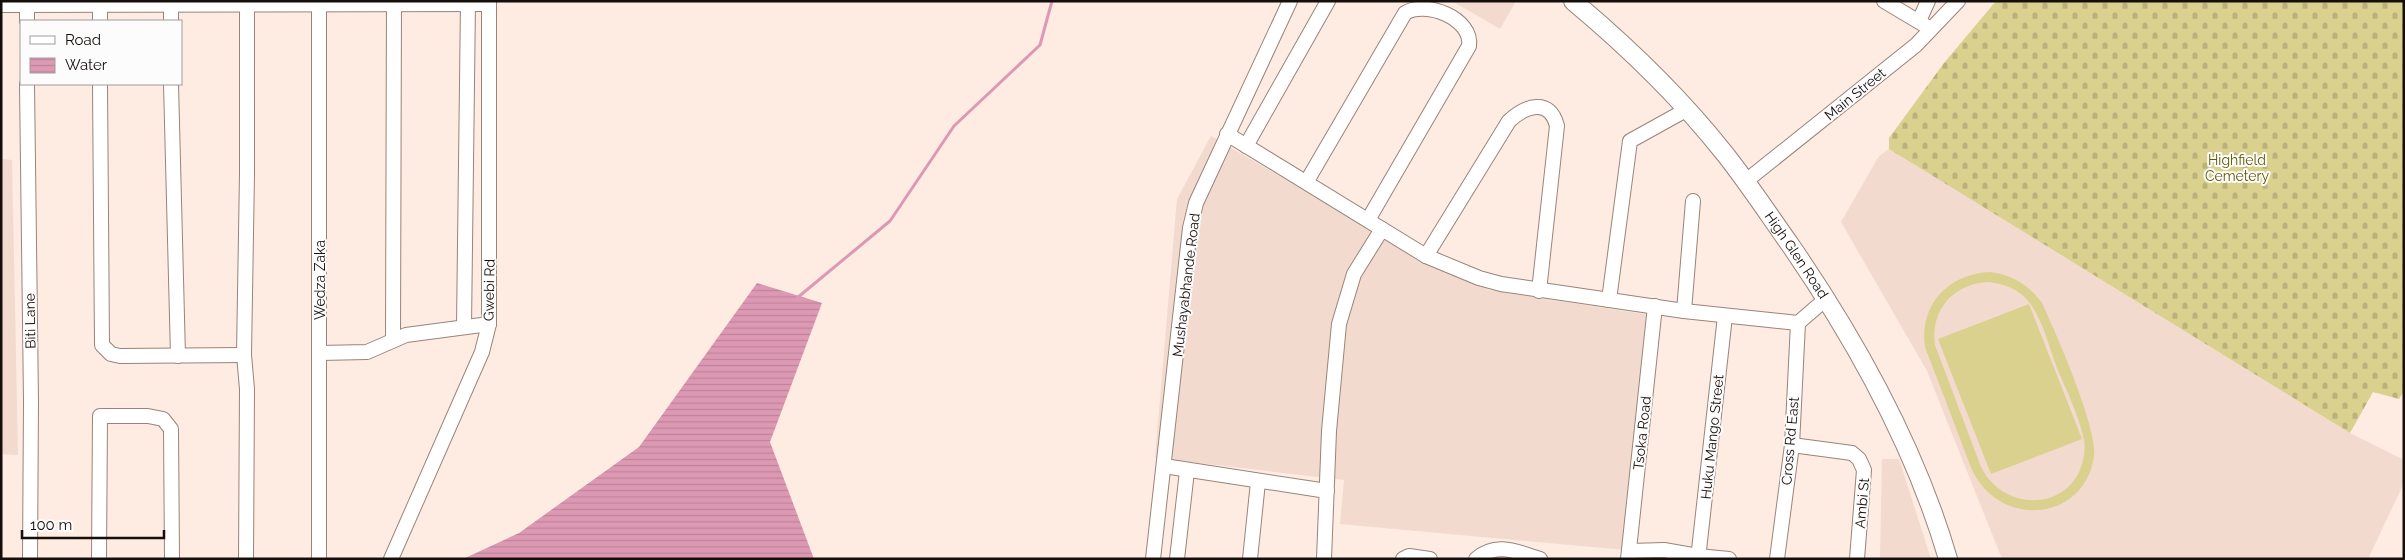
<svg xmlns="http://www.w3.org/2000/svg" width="2405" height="560" font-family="Raleway,sans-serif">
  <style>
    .built { fill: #f2dace }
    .cemetery { fill: url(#cemetery-stones) }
    .pitch { fill: #dad18f; fill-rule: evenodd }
    .water { fill: url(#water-rules) }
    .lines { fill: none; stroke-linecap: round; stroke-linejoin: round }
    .stream { stroke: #dd99b3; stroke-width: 3 }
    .minor-casing { stroke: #998479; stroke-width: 16 }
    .major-casing { stroke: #998479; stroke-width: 20 }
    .minor { stroke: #fff; stroke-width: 14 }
    .major { stroke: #fff; stroke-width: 18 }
    .labels { text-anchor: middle; stroke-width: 4; stroke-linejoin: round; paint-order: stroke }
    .street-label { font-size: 14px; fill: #160e0b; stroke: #fcfcfc }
    .park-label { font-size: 14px; fill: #635904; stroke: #fcfcfc }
  </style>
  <defs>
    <pattern id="cemetery-stones" width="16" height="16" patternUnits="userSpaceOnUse" patternTransform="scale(1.25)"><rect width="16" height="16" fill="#dad18f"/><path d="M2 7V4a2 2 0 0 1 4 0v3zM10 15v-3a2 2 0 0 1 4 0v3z" fill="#bab27a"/></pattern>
    <pattern id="water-rules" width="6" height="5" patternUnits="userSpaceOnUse" patternTransform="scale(1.25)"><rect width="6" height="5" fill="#dd99b3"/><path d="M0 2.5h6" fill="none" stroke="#bd8399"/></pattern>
  </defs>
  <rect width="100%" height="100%" fill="#feebe2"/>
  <!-- built -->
  <g class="built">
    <polygon points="1452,1 1516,1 1500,29"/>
    <polygon points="1211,136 1399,246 1489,290 1650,315 1625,550 1340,524 1344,480 1155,458 1177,199"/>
    <polygon points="1889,149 2350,433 2404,460 2404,483 2368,559 2002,559 1927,371 1841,222 1879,156"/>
    <polygon points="1,159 12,160 18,455 1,454"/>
    <polygon points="1882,459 1899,459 1931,559 1880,559"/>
  </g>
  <!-- cemetery -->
  <polygon class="cemetery" points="1996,1 2404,1 2404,391 2399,399 2373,392 2350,433 1889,149 1889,138 1944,63"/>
  <!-- pitch -->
  <g class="pitch">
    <path d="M1990,272C2012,275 2028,284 2042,303C2055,331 2098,428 2094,456C2085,522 2000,529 1972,470L1925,347C1919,305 1948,274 1990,272ZM1989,282C2005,284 2019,289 2029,302C2043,320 2049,347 2057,368C2066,390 2078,413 2083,436C2085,442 2085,448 2084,455C2076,511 2005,515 1981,467L1935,345C1930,310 1954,283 1989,282Z"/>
    <polygon points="2029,304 2082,439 1991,474 1938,339"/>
  </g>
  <!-- water -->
  <polygon class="water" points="757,283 822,303 770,442 814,559 463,559 519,533 639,447"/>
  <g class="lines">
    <!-- stream -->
    <polyline class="stream" points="797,298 890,221 954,126 1040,45 1052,1"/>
    <!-- minor casing -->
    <g class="minor-casing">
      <g id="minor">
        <polyline points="27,1 27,21"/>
        <polyline points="100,1 100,21"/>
        <polyline points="171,1 171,21"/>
        <polyline points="319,1 319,559"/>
        <polyline points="1884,1 1931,29"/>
        <polyline points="1,5 489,4"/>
        <polyline points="1919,21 1928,1"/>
        <polyline points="27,84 31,401 30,559"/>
        <polyline points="100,84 102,345 111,354 120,356 244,355"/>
        <polyline points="171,84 178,356"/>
        <polyline points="1227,134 1426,256 1479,278 1501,284 1684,311 1798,323 1827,298"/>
        <polyline points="1246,146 1328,1"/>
        <path d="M1307,181L1405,13C1425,0 1473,18 1469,46L1368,220"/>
        <polyline points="1746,181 1916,45 1958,1"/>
        <path d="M1426,256L1509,121C1525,106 1550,97 1557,126L1539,291"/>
        <polyline points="1609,300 1630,141 1686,110"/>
        <polyline points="1684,311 1693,201"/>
        <polyline points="464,327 468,1"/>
        <polyline points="393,339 394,1"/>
        <polyline points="320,353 367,352 406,335 489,324"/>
        <polyline points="1792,445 1852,453 1859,459 1864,470 1857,559"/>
        <polyline points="1164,466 1327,491"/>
        <polyline points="1629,551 1664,550 1698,556 1729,559"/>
        <polyline points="99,559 100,416 148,416 163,419 171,429 172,559"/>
        <polyline points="246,559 247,389 244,355 247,173 247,1"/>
        <polyline points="391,559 482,352 489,324 489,1"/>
        <polyline points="1153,559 1190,228 1196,203 1290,1"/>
        <polyline points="1177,559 1187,471"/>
        <polyline points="1250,559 1258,482"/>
        <polyline points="1324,559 1329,431 1339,324 1354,274 1382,229"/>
        <polyline points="1403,559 1409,556 1430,559"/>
        <path d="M1476,559C1497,541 1517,552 1540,559"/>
        <polyline points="1628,559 1655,306"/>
        <polyline points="1698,559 1725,316"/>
        <polyline points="1777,559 1792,445 1798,323"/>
      </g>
    </g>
    <!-- major casing -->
    <g class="major-casing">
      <g id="major">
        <path id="s1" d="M1573,1C1628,47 1680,97 1725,154C1748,183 1769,215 1791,246C1857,342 1915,446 1948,559"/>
      </g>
    </g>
    <!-- minor -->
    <use href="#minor" class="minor"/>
    <!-- major -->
    <use href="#major" class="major"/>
  </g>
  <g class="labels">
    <!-- street labels -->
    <g class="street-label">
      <text transform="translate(1855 94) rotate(-39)" y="5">Main Street</text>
      <text dy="5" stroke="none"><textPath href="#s1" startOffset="340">High Glen Road</textPath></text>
      <text transform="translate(320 280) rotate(-90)" y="5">Wedza Zaka</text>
      <text transform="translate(1186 285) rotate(-83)" y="5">Mushayabhande Road</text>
      <text transform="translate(489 290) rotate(-89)" y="5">Gwebi Rd</text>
      <text transform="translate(30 321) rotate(-91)" y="5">Biti Lane</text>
      <text transform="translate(1642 433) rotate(-84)" y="5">Tsoka Road</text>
      <text transform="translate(1712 437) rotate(-84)" y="5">Huku Mango Street</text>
      <text transform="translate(1790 441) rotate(-85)" y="5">Cross Rd East</text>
      <text transform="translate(1862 503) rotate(-85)" y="5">Ambi St</text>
    </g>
    <!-- park labels -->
    <g class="park-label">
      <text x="2237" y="165">Highfield<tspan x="2237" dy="16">Cemetery</tspan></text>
    </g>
  </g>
  <!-- border -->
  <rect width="2405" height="560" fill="none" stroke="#160e0b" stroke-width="5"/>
  <!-- legend -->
  <rect x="20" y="20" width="162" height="65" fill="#fcfcfc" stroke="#a09d9c"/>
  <rect x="30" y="36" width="25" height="8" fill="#ffffff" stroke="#a09d9c"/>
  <text x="65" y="45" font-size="15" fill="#160e0b">Road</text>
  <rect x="30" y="58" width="25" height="15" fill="url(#water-rules)" stroke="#a09d9c"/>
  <text x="65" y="70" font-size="15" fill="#160e0b">Water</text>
  <!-- scale -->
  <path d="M22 530v8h142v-8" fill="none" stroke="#160e0b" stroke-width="2.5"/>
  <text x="30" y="530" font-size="15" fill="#160e0b" stroke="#fcfcfc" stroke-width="4" paint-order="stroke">100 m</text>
</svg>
